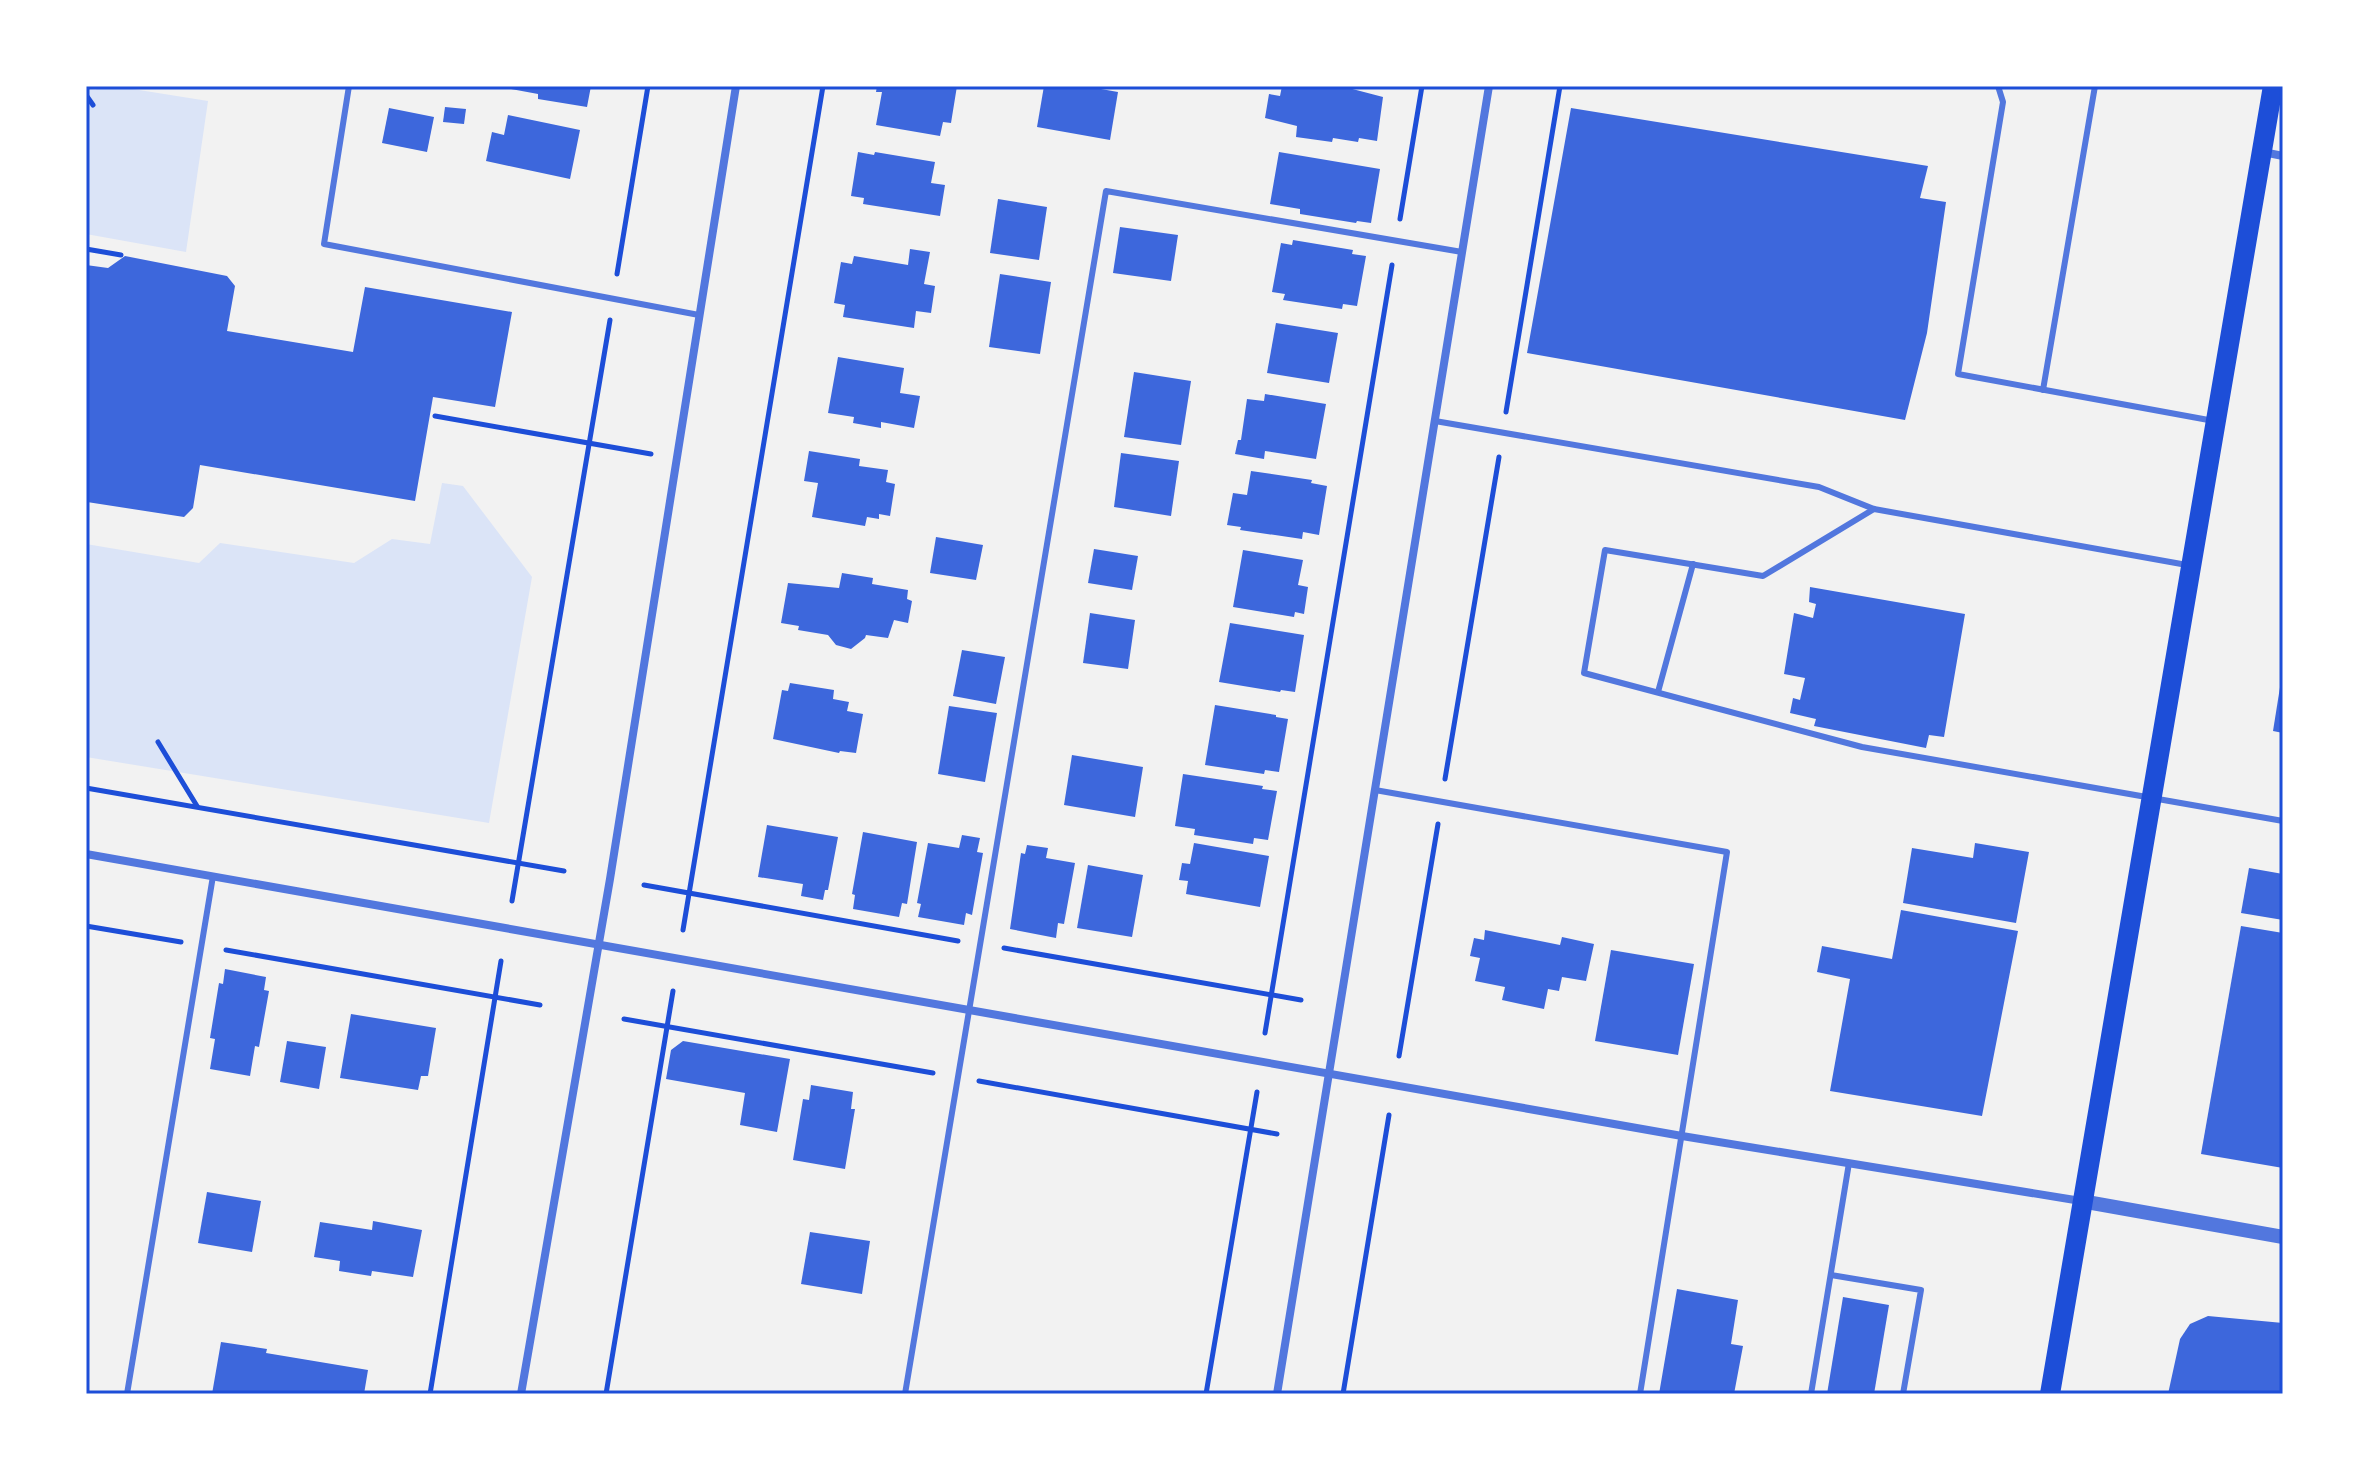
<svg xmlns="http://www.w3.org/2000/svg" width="2369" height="1480" font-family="'Exo 2',sans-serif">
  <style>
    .green { fill: #dbe4f7 }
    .building { fill: #3d67dc }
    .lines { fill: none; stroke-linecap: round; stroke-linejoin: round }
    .path { stroke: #1d4ed8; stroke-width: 5 }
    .service { stroke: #5277de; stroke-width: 6 }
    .minor { stroke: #5277de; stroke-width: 8 }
    .tertiary { stroke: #5277de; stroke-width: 14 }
    .primary { stroke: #1d4ed8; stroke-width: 20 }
    .neatline { fill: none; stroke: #1d4ed8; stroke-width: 3 }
  </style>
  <rect width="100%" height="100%" fill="#f2f2f2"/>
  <!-- green -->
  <g class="green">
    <polygon points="98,86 114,86 208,101 186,252 86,234 86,99 88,89 96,90"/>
    <polygon points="442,483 463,486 532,577 489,823 86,757 86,544 199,563 220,543 354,563 392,539 430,544"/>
  </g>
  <!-- building -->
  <g class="building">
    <polygon points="511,86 591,86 587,107 538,99 538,94 511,89"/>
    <polygon points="877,86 957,86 951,123 943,122 940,136 876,125 882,92 876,92"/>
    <polygon points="1044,86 1084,86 1118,92 1110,140 1037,127"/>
    <polygon points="1282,86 1341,86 1383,97 1377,141 1359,138 1358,142 1333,138 1332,142 1296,137 1297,126 1265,118 1269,94 1280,96"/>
    <polygon points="445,107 466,109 464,124 443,122"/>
    <polygon points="389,108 434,117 427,152 382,143"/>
    <polygon points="1571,108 1928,166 1920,198 1946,202 1927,333 1905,420 1527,353"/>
    <polygon points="508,115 580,130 570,179 486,161 492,132 504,135"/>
    <polygon points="858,152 874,155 875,152 935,162 931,183 945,185 940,216 863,204 864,198 851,196"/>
    <polygon points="1279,152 1380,169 1371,223 1357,221 1356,223 1300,214 1300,209 1270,204"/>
    <polygon points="998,199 1047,207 1039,260 990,253"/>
    <polygon points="1120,227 1178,235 1171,281 1113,273"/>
    <polygon points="1293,240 1353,250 1352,254 1366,256 1357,306 1343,304 1342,309 1283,300 1285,294 1272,292 1281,243 1292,245"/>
    <polygon points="910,249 930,252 924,284 935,286 931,313 916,311 914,328 843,317 845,305 834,303 841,262 852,264 854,256 908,265"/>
    <polygon points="125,256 227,276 235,286 227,331 353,352 365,287 512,312 495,407 433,397 415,501 200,465 193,508 184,517 87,502 86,265 108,268"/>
    <polygon points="1000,274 1051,282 1040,354 989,347"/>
    <polygon points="1276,323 1338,333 1329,383 1267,373"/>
    <polygon points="838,357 904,368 900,393 920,396 914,428 881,422 881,428 853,423 854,417 828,413"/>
    <polygon points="1134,372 1191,381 1181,445 1124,437"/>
    <polygon points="1265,394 1326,404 1316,459 1265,451 1264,459 1235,454 1238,440 1241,440 1247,399 1264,401"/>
    <polygon points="809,451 860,459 859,466 888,470 886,482 895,484 890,516 879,514 879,519 867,517 865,526 812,517 818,483 804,481"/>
    <polygon points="1121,453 1179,461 1171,516 1114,507"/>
    <polygon points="1251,471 1312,480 1311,483 1327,486 1319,535 1303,532 1302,539 1240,530 1241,527 1227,525 1233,493 1247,495"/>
    <polygon points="936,537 983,545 976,580 930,573"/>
    <polygon points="1094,549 1138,556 1132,590 1088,583"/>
    <polygon points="1243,550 1303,560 1298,585 1308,587 1304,614 1295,612 1294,617 1233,607"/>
    <polygon points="842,573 873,578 872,584 908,590 907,599 912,601 908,623 894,620 888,638 866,635 865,638 851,649 836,645 828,635 798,630 799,626 781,623 788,583 839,588"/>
    <polygon points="1810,587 1965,614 1944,737 1929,735 1926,748 1814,726 1816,719 1790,713 1793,698 1800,700 1805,678 1784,674 1794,613 1813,618 1816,604 1809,602"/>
    <polygon points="1090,613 1135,620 1128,669 1083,663"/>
    <polygon points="1230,623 1304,635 1295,692 1281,690 1280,692 1219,682"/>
    <polygon points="962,650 1005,657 996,704 953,696"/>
    <polygon points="2281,681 2283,681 2283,733 2273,731"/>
    <polygon points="790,683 834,690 833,699 849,702 847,711 863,714 856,753 840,751 839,753 773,739 782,690 788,691"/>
    <polygon points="1215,705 1276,715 1276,717 1288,719 1279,772 1265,770 1264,774 1205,765"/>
    <polygon points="949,706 997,713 985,782 938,774"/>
    <polygon points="1072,755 1143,767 1135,817 1064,805"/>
    <polygon points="1183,774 1263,786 1262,789 1277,791 1268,840 1254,838 1253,844 1194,835 1195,829 1175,826"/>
    <polygon points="767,825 838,837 828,890 825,890 823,900 801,896 803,884 758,877"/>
    <polygon points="863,832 917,842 907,904 902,903 899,917 853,909 855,895 852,894"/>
    <polygon points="962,835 980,838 977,852 983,853 972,915 966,913 964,925 918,917 921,904 917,903 928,843 959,848"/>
    <polygon points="1194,843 1269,856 1260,907 1186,894 1188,881 1179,880 1182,863 1190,864"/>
    <polygon points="1975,843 2029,852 2016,923 1903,903 1912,848 1973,858"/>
    <polygon points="1027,845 1048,848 1046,858 1075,863 1064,924 1058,923 1056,938 1010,929 1021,853 1025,854"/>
    <polygon points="1088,865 1143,875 1132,937 1077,928"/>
    <polygon points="2249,868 2283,874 2283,920 2241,913"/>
    <polygon points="1901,910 2018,931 1982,1116 1830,1091 1850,979 1817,972 1822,946 1892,959"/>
    <polygon points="2241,926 2283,933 2283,1168 2201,1154"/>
    <polygon points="1485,930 1560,945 1562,937 1594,944 1586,981 1562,977 1559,991 1548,989 1544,1009 1502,1000 1505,987 1475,981 1480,958 1470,956 1474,938 1484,940"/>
    <polygon points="1611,950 1694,964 1678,1055 1595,1041"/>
    <polygon points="225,969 266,977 264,990 269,991 259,1047 255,1046 250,1076 210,1069 215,1039 210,1038 219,983 223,984"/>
    <polygon points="351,1014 436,1028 428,1076 421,1076 418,1090 340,1078"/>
    <polygon points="287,1041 326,1047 319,1089 280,1082"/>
    <polygon points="683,1041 790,1059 777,1132 740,1125 745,1093 666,1079 671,1050"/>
    <polygon points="811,1085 853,1092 851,1109 855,1109 845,1169 793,1160 803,1099 809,1100"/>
    <polygon points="207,1192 261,1201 252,1252 198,1243"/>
    <polygon points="373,1221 422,1230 413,1277 372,1271 371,1276 339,1271 340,1261 314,1257 320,1222 372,1230"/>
    <polygon points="810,1232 870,1241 862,1294 801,1284"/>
    <polygon points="1677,1289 1738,1300 1731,1344 1743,1346 1734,1394 1659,1394"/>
    <polygon points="1843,1297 1889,1305 1874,1394 1827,1394"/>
    <polygon points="2208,1316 2283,1323 2283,1394 2168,1394 2180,1339 2190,1324"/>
    <polygon points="221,1342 267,1349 266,1353 368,1370 364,1394 212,1394"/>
  </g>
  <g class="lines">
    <!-- path -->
    <g class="path">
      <polyline points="86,95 93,105"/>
      <polyline points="1400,219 1422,86"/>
      <polyline points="86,249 121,255"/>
      <polyline points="617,274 648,86"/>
      <polyline points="1506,412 1560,86"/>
      <polyline points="435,416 651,454"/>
      <polyline points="158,742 197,806"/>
      <polyline points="1445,779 1499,457"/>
      <polyline points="86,788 564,871"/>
      <polyline points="644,885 958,941"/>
      <polyline points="512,901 610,320"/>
      <polyline points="86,926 181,942"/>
      <polyline points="683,930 823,86"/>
      <polyline points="1004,948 1301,1000"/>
      <polyline points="226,950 540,1005"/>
      <polyline points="624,1019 933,1073"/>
      <polyline points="1265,1033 1392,265"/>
      <polyline points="1399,1056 1438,824"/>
      <polyline points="979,1081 1277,1134"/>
      <polyline points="430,1394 501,961"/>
      <polyline points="606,1394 673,991"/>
      <polyline points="1206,1394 1257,1092"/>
      <polyline points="1343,1394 1389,1115"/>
    </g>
    <!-- service -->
    <g class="service">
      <polyline points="349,86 324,244 699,315"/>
      <polyline points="1998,86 2003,102 1958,374 2214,421"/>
      <polyline points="2043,390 2095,86"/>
      <polyline points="1435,421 1819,487 1874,509 2187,565"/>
      <polyline points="1874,509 1763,576 1605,550 1584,673 1862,747 2283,821"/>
      <polyline points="1658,692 1693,564"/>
      <polyline points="1375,790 1727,852 1640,1394"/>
      <polyline points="1831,1275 1921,1290 1903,1394"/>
      <polyline points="127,1394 213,876"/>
      <polyline points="905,1394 1106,191 1462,252"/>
      <polyline points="1811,1394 1849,1163"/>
    </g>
    <!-- minor -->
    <g class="minor">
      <polyline points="2263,152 2283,156"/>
      <polyline points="86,854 1682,1136 2081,1201"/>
      <polyline points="521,1394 610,879 736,86"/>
      <polyline points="1277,1394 1489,86"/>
    </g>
    <!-- tertiary -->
    <polyline class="tertiary" points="2081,1201 2283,1237"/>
    <!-- primary -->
    <polyline class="primary" points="2050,1394 2273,86"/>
  </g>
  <!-- border -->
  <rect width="2369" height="1480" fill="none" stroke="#ffffff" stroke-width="176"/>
  <rect x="88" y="88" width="2193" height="1304" class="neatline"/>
</svg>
